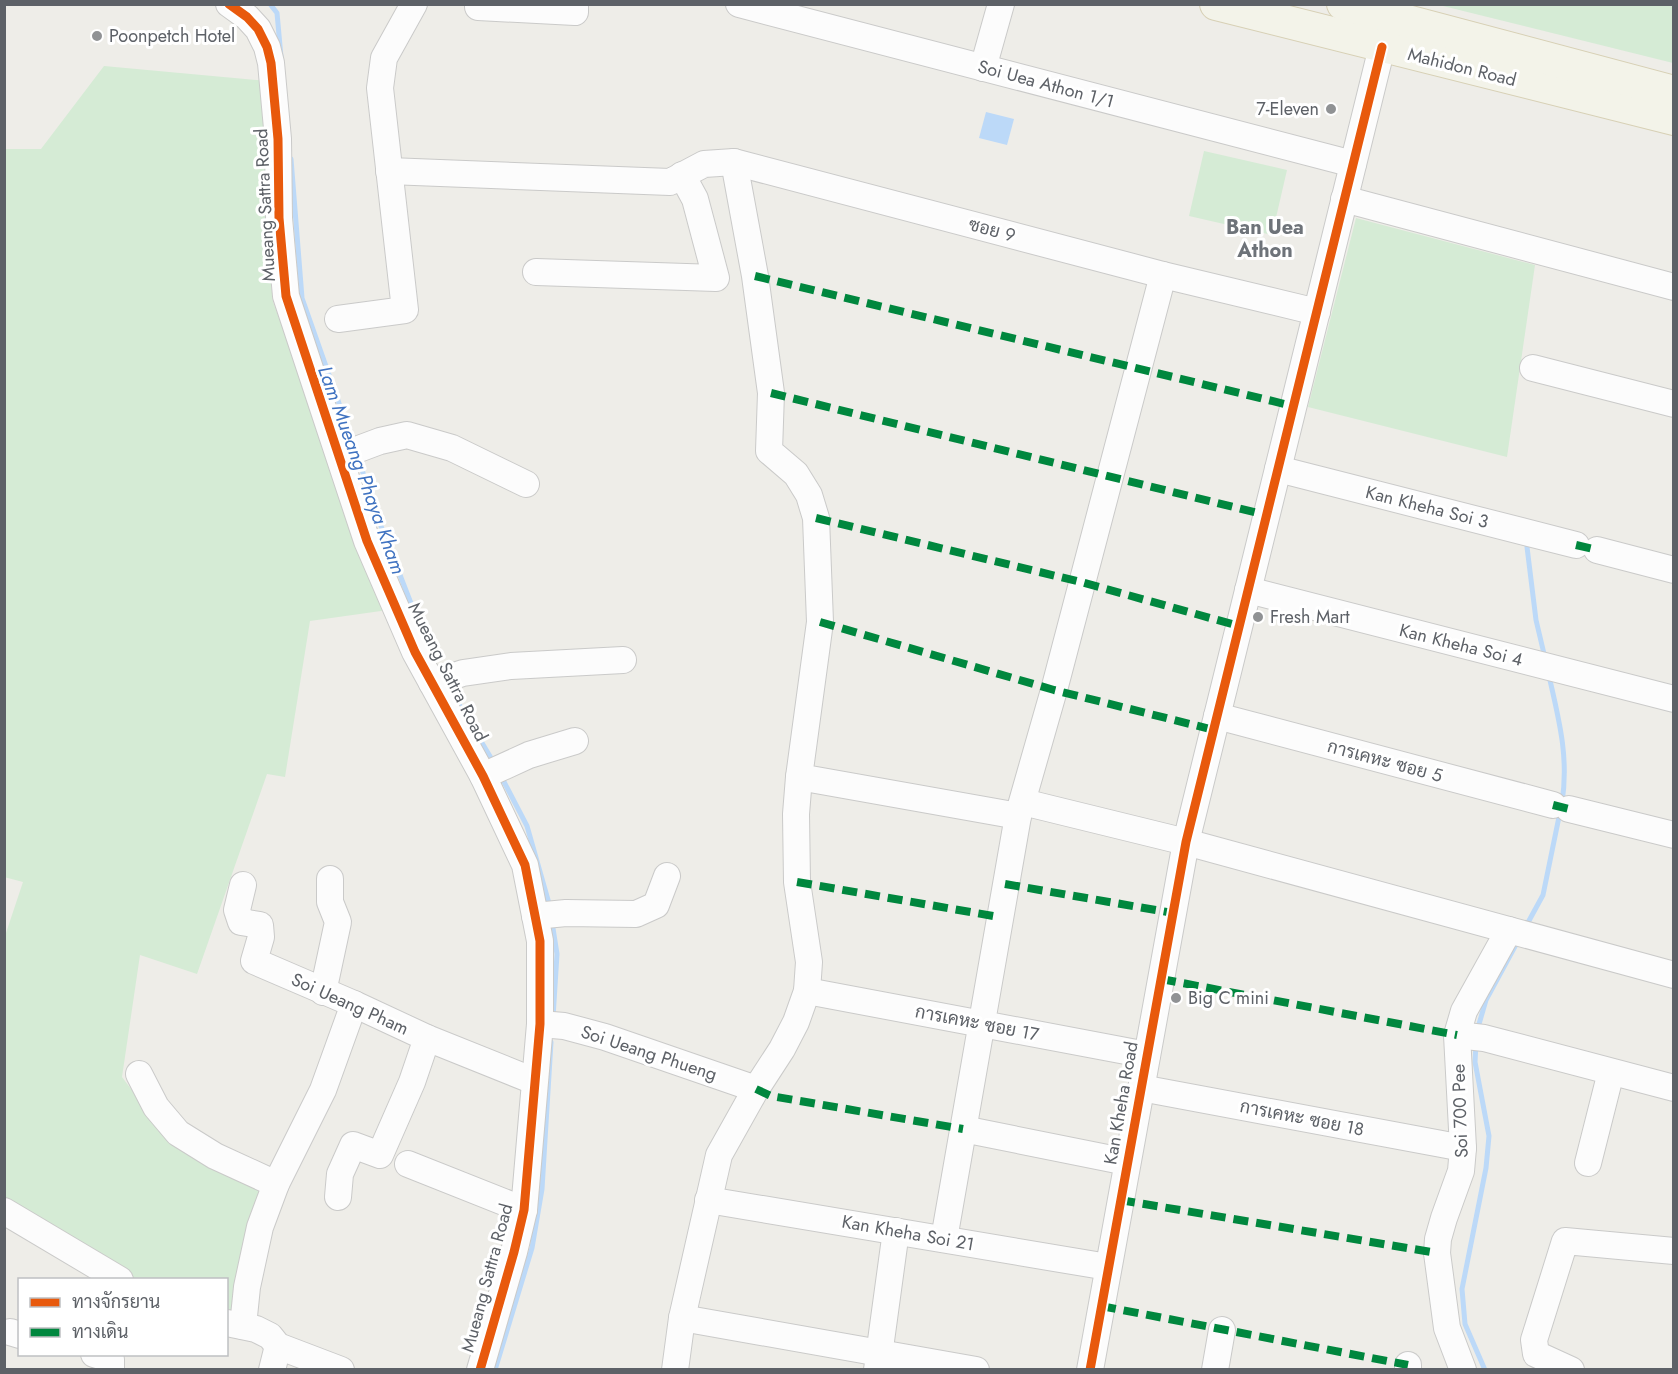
<svg xmlns="http://www.w3.org/2000/svg" width="1678" height="1374" font-family="Jost,Sarabun,sans-serif">
  <style>
    .green { fill: #d5ebd5 }
    .water { fill: #bcd9f8 }
    .lines { fill: none; stroke-linecap: round; stroke-linejoin: round }
    .stream { stroke: #bcd9f8; stroke-width: 5 }
    .minor-casing { stroke: #cacac9; stroke-width: 28 }
    .major-casing { stroke: #d7d0b5; stroke-width: 34 }
    .minor { stroke: #fcfcfc; stroke-width: 26 }
    .major { stroke: #f3f3e9; stroke-width: 32 }
    .quiet { stroke: #00873e; stroke-width: 8; stroke-dasharray: 15 8; stroke-linecap: butt }
    .cycleway-casing { stroke: #fff; stroke-width: 13 }
    .cycleway { stroke: #e8590c; stroke-width: 9 }
    .poi-dot { fill: #909294; stroke: #fff; stroke-width: 2 }
    .labels { text-anchor: middle; stroke-width: 6; stroke-linejoin: round; paint-order: stroke }
    .poi-label { font-size: 18px; fill: #5d6167; stroke: #fff; text-anchor: start }
    .street-label { font-size: 18px; fill: #5d6167; stroke: #fff }
    .neighbourhood-label { font-size: 20px; font-weight: bold; fill: #6e7379; stroke: #fff }
    .water-label { font-size: 20px; font-style: italic; fill: #4073c1; stroke: #fff }
  </style>
  <rect width="100%" height="100%" fill="#eeede8"/>
  <!-- green -->
  <g class="green">
    <polygon points="1439,5 1673,5 1673,63"/>
    <polygon points="104,66 267,81 267,247 273,302 388,610 310,621 285,777 267,774 197,974 140,955 122,1077 168,1138 267,1189 237,1318 227,1316 226,1280 132,1279 5,1203 5,936 23,882 4,877 5,149 41,149"/>
    <polygon points="1204,151 1287,170 1272,235 1189,216"/>
    <polygon points="1356,218 1535,265 1507,457 1308,407"/>
  </g>
  <!-- water -->
  <polygon class="water" points="986,112 1014,119 1007,145 979,138"/>
  <g class="lines">
    <!-- stream -->
    <g class="stream">
      <polyline points="270,4 277,13 281,57"/>
      <polyline points="291,159 302,298 353,443"/>
      <polyline points="358,457 374,508 433,660"/>
      <polyline points="1527,547 1536,620 1545,658"/>
      <path d="M1549,676C1559,720 1569,757 1562,803"/>
      <polyline points="451,691 494,763"/>
      <polyline points="501,776 527,826 550,907"/>
      <polyline points="552,922 557,954 553,1018"/>
      <polyline points="1525,928 1543,895 1560,812"/>
      <polyline points="1477,1031 1486,1000 1519,939"/>
      <polyline points="1476,1043 1475,1062 1489,1136 1486,1168 1462,1289 1465,1324 1485,1370"/>
      <polyline points="495,1370 532,1248 542,1189 551,1042"/>
    </g>
    <!-- minor casing -->
    <g class="minor-casing">
      <g id="minor">
        <polyline points="229,4 247,17 258,29 267,47 271,63 278,139 279,218 286,296 367,541 415,652 483,776 525,865 540,941 540,1024 524,1210 514,1252 480,1370"/>
        <polyline points="479,4 478,7 575,12 575,4"/>
        <polyline points="739,4 1353,164"/>
        <polyline points="983,68 1001,4"/>
        <polyline points="389,171 670,182 704,164 734,162 1163,275 1317,312"/>
        <polyline points="1344,199 1674,287"/>
        <polyline points="536,272 716,278 695,199 682,175"/>
        <polyline points="338,319 405,310 380,88 384,58 414,4"/>
        <polyline points="1533,368 1674,404"/>
        <polyline points="340,456 380,441 407,435 452,448 526,484"/>
        <polyline points="1278,469 1576,545"/>
        <polyline points="1597,550 1674,570"/>
        <polyline points="1248,590 1674,699"/>
        <polyline points="432,683 463,673 511,666 623,660"/>
        <polyline points="1217,716 1553,805"/>
        <polyline points="483,776 529,755 575,741"/>
        <polyline points="799,777 1018,816"/>
        <polyline points="1023,802 1186,842 1674,975"/>
        <polyline points="1569,809 1674,835"/>
        <polyline points="243,885 237,910 241,922 260,925 261,937 254,961 354,1004 427,1038 534,1081"/>
        <polyline points="535,916 566,913 636,914 656,905 667,876"/>
        <polyline points="807,991 1147,1055"/>
        <polyline points="323,992 338,922 330,902 330,879"/>
        <polyline points="540,1024 564,1026 605,1037 756,1089"/>
        <polyline points="1457,1035 1484,1038 1674,1088"/>
        <polyline points="139,1074 156,1107 178,1133 215,1156 276,1184"/>
        <polyline points="1141,1088 1463,1148"/>
        <polyline points="963,1129 1127,1162"/>
        <polyline points="1588,1163 1611,1072"/>
        <polyline points="408,1164 524,1210"/>
        <polyline points="338,1197 340,1174 353,1145 380,1155 412,1082 427,1038"/>
        <polyline points="708,1200 1108,1267"/>
        <polyline points="4,1211 120,1280"/>
        <polyline points="944,1239 1018,816 1054,690 1163,275"/>
        <polyline points="682,1318 976,1370"/>
        <polyline points="227,1323 256,1329 270,1336 278,1346 341,1370"/>
        <polyline points="243,1326 247,1287 260,1227 276,1184 323,1090 354,1004"/>
        <polyline points="10,1332 20,1335"/>
        <polyline points="94,1354 111,1359 111,1370"/>
        <polyline points="272,1370 278,1346"/>
        <polyline points="675,1370 682,1318 719,1155 756,1089 782,1049 796,1022 807,991 809,962 797,882 796,814 799,777 820,622 816,518 809,495 796,474 769,451 771,393 755,276 734,162"/>
        <polyline points="877,1370 896,1231"/>
        <polyline points="1090,1370 1186,842 1382,47"/>
        <polyline points="1215,1370 1222,1330"/>
        <polyline points="1408,1370 1408,1365"/>
        <polyline points="1463,1370 1447,1328 1437,1253 1438,1239 1444,1218 1461,1171 1463,1148 1457,1035 1464,1011 1509,930"/>
        <polyline points="1571,1370 1536,1354 1534,1340 1565,1241 1674,1251"/>
      </g>
    </g>
    <!-- major casing -->
    <g class="major-casing">
      <g id="major">
        <polyline points="1216,4 1674,119"/>
        <polyline points="1343,4 1674,92"/>
      </g>
    </g>
    <!-- minor -->
    <use href="#minor" class="minor"/>
    <!-- major -->
    <use href="#major" class="major"/>
    <!-- quiet -->
    <g class="quiet">
      <polyline points="755,276 1293,406"/>
      <polyline points="771,393 1266,515"/>
      <polyline points="816,518 1081,582 1239,626"/>
      <polyline points="1576,545 1597,550"/>
      <polyline points="820,622 1054,690 1214,730"/>
      <polyline points="1553,805 1569,809"/>
      <polyline points="797,882 999,917"/>
      <polyline points="1005,884 1173,913"/>
      <polyline points="1161,979 1457,1035"/>
      <polyline points="756,1089 771,1096 963,1129"/>
      <polyline points="1120,1200 1437,1253"/>
      <polyline points="1101,1306 1408,1365"/>
    </g>
    <!-- cycleway casing -->
    <g class="cycleway-casing">
      <g id="cycleway">
        <polyline points="229,4 247,17 258,29 267,47 271,63 278,139 279,218 286,296 367,541 415,652 483,776 525,865 540,941 540,1024 524,1210 514,1252 480,1370"/>
        <polyline points="1090,1370 1186,842 1382,47"/>
      </g>
    </g>
    <!-- cycleway -->
    <use href="#cycleway" class="cycleway"/>
  </g>
  <!-- markers -->
  <g class="poi-dot">
    <circle cx="97" cy="36" r="6"/>
    <circle cx="1331" cy="109" r="6"/>
    <circle cx="1258" cy="617" r="6"/>
    <circle cx="1176" cy="998" r="6"/>
  </g>
  <g class="labels">
    <!-- poi labels -->
    <g class="poi-label">
      <text x="109" y="42">Poonpetch Hotel</text>
      <text x="1319" y="115" text-anchor="end">7-Eleven</text>
      <text x="1270" y="623">Fresh Mart</text>
      <text x="1188" y="1004">Big C mini</text>
    </g>
    <!-- street labels -->
    <g class="street-label">
      <text transform="translate(1462 67) rotate(14)" y="6">Mahidon Road</text>
      <text transform="translate(1046 84) rotate(15)" y="6">Soi Uea Athon 1/1</text>
      <text transform="translate(265 205) rotate(-93)" y="6">Mueang Sattra Road</text>
      <text transform="translate(992 230) rotate(15)" y="6">ซอย 9</text>
      <text transform="translate(1427 507) rotate(14)" y="6">Kan Kheha Soi 3</text>
      <text transform="translate(1461 645) rotate(14)" y="6">Kan Kheha Soi 4</text>
      <text transform="translate(448 672) rotate(63)" y="6">Mueang Sattra Road</text>
      <text transform="translate(1385 761) rotate(15)" y="6">การเคหะ ซอย 5</text>
      <text transform="translate(350 1004) rotate(24)" y="6">Soi Ueang Pham</text>
      <text transform="translate(977 1023) rotate(11)" y="6">การเคหะ ซอย 17</text>
      <text transform="translate(649 1053) rotate(18)" y="6">Soi Ueang Phueng</text>
      <text transform="translate(1121 1103) rotate(-80)" y="6">Kan Kheha Road</text>
      <text transform="translate(1460 1111) rotate(-92)" y="6">Soi 700 Pee</text>
      <text transform="translate(1302 1118) rotate(11)" y="6">การเคหะ ซอย 18</text>
      <text transform="translate(908 1233) rotate(10)" y="6">Kan Kheha Soi 21</text>
      <text transform="translate(487 1278) rotate(-75)" y="6">Mueang Sattra Road</text>
    </g>
    <!-- neighbourhood labels -->
    <g class="neighbourhood-label">
      <text x="1265" y="234">Ban Uea<tspan x="1265" dy="23">Athon</tspan></text>
    </g>
    <!-- water labels -->
    <g class="water-label">
      <text transform="translate(362 470) rotate(70)" y="7">Lam Mueang Phaya Kham</text>
    </g>
  </g>
  <!-- border -->
  <rect width="1678" height="1374" fill="none" stroke="#5d6167" stroke-width="12"/>
  <!-- legend -->
  <rect x="18" y="1278" width="210" height="78" fill="#ffffff" stroke="#bec0c2" stroke-width="1.5"/>
  <rect x="30" y="1298" width="30" height="9" fill="#e8590c" stroke="#bec0c2" stroke-width="1.5"/>
  <text x="72" y="1308" font-size="18" fill="#5d6167">ทางจักรยาน</text>
  <rect x="30" y="1328" width="30" height="9" fill="#00873e" stroke="#bec0c2" stroke-width="1.5"/>
  <text x="72" y="1338" font-size="18" fill="#5d6167">ทางเดิน</text>
</svg>
